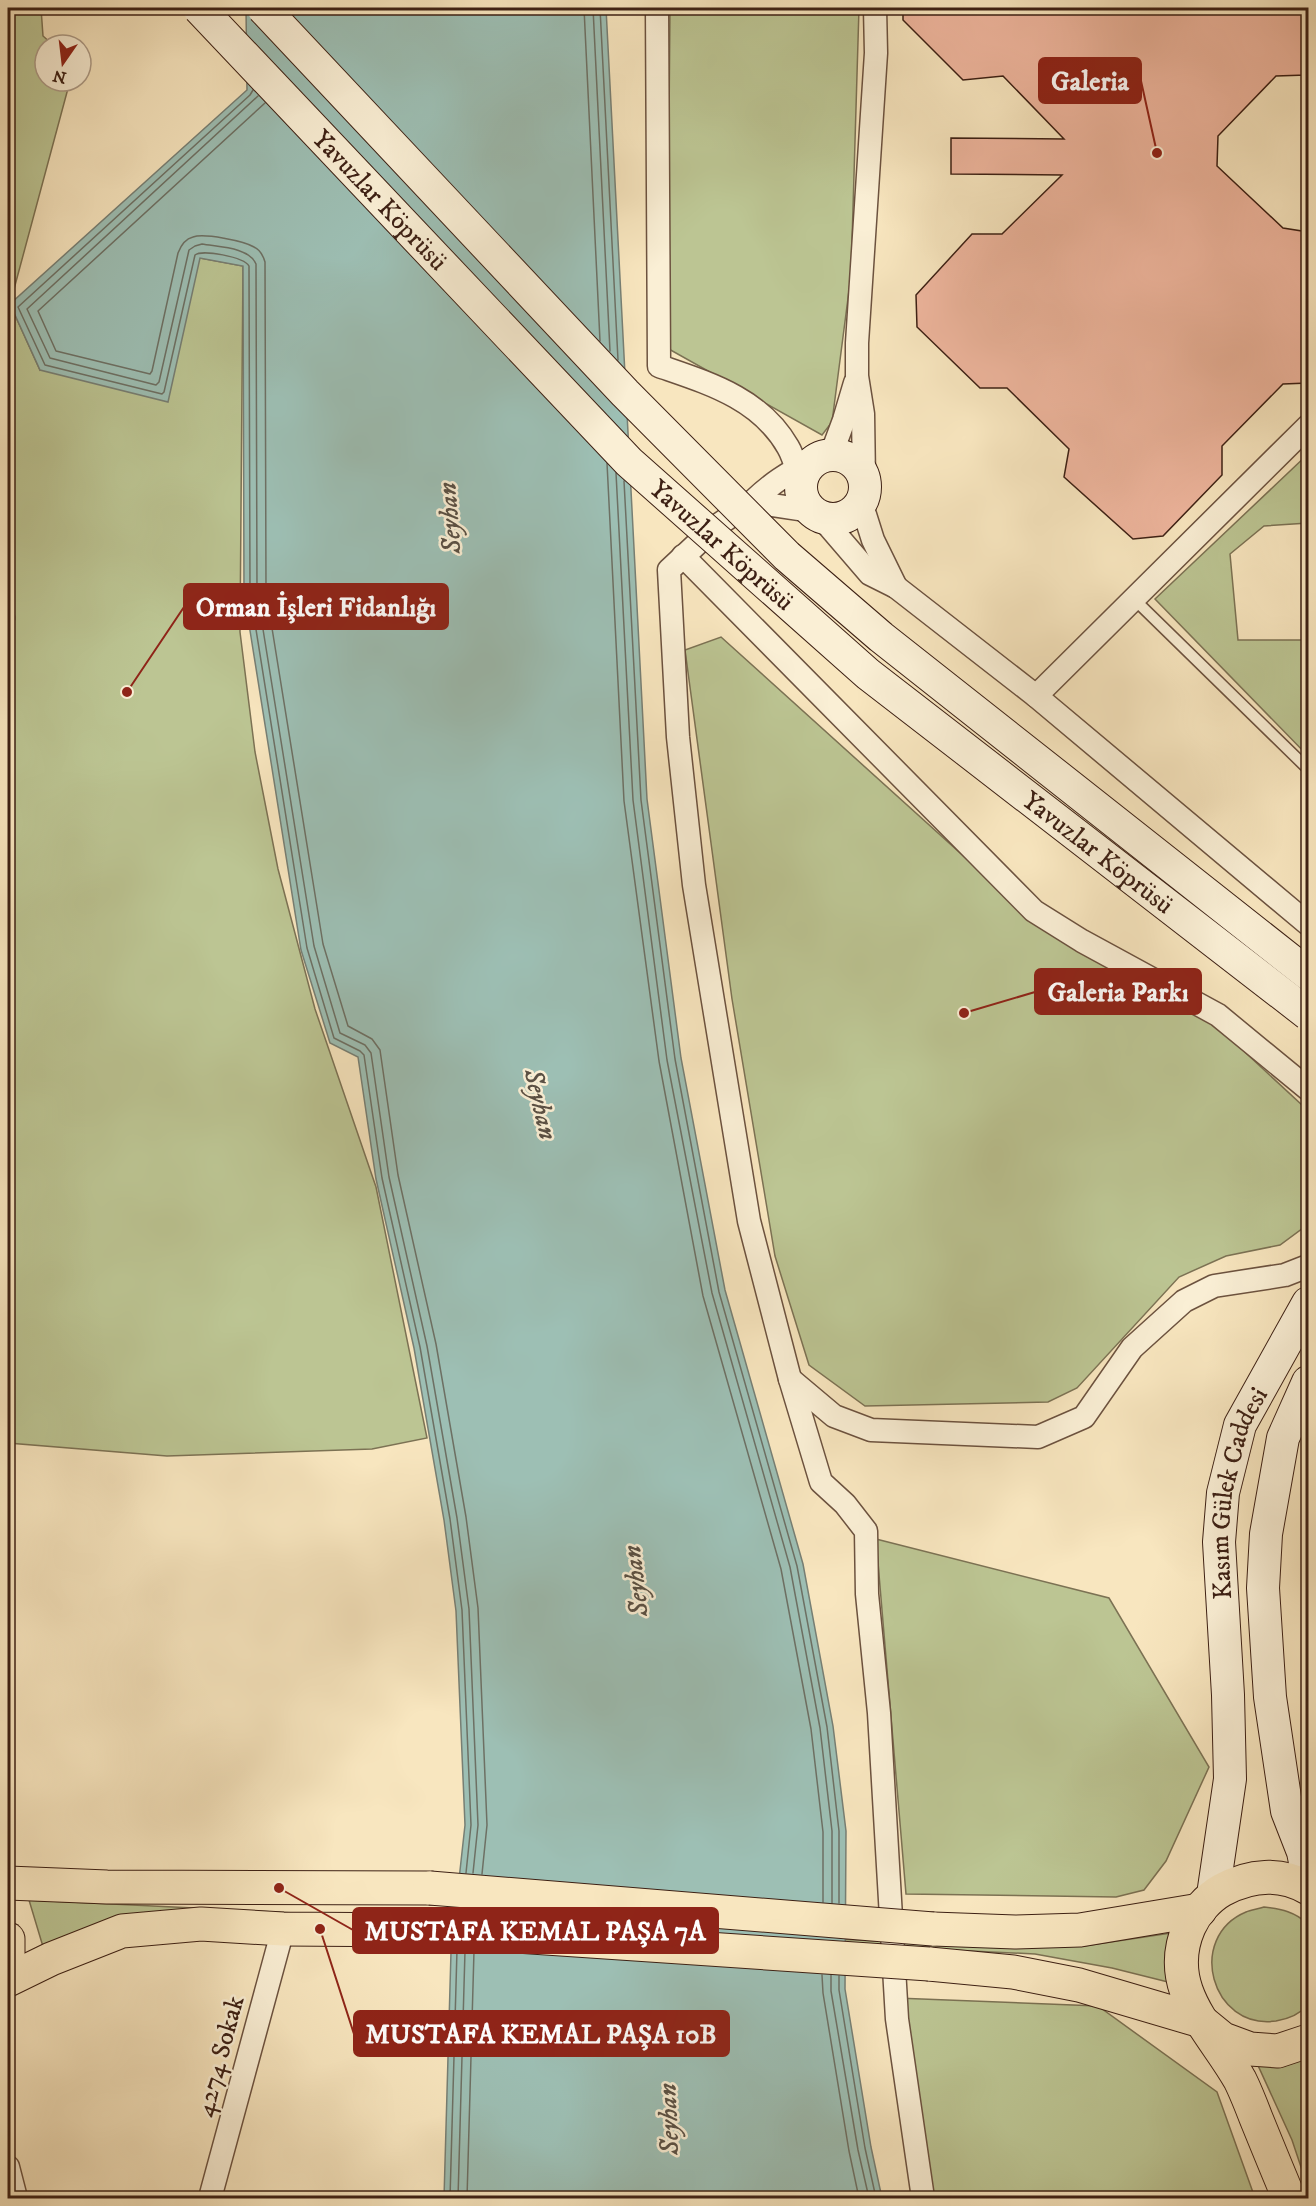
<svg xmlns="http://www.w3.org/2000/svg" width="1316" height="2206" font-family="'IM FELL DW Pica',serif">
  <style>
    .green { fill: #bcc593; stroke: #7c7254; stroke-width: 1.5 }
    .water { fill: #9dbfb4; stroke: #777f74; stroke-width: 1.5 }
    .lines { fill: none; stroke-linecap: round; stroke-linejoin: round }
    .shore { stroke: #6d7064; stroke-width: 1.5 }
    .building { fill: #eeb59d; stroke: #3d2014; stroke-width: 1.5 }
    .lane-casing { stroke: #6c523f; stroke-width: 13 }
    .street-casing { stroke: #6c523f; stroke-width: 25 }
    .secondary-casing { stroke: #3d2014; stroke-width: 34 }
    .primary-casing { stroke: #3d2014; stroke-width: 35 }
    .lane { stroke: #faefd5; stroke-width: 10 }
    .street { stroke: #faefd5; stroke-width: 22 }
    .secondary { stroke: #faefd5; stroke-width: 32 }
    .primary { stroke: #f8e6bf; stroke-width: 33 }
    .secondary-bridge-casing { stroke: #3d2014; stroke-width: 34; stroke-linecap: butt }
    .primary-bridge-casing { stroke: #3d2014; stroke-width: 35; stroke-linecap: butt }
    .secondary-bridge { stroke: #faefd5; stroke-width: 32 }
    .primary-bridge { stroke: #f8e6bf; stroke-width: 33 }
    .labels { text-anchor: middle; stroke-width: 5; stroke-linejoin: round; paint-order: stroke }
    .street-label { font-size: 26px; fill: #3d2014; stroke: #faefd5 }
    .water-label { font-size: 27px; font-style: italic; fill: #5a5044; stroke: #faefd5 }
    .leader { fill: none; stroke: #8f2418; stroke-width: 2 }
    .callout-dot { fill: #8f2418; stroke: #faefd5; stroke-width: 2 }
    .callout { fill: #8f2418; stroke: #8f2418; stroke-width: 2 }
    .callout-label { font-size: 27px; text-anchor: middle; font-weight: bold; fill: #fff }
  </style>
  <rect width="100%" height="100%" fill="#f8e6bf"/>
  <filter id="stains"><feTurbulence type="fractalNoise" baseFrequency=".00333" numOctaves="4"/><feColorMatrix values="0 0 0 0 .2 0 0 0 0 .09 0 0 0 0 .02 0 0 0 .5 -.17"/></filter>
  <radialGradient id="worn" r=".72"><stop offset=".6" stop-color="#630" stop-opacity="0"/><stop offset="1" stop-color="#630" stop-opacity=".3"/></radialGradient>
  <!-- green -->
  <g class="green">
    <polygon points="8,8 41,8 43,36 53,45 45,45 45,81 70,81 10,304 40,370 200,258 243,266 240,632 255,752 278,869 315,1009 376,1187 427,1438 372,1449 167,1456 8,1443"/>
    <polygon points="670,8 859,8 851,275 832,422 822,435 667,348"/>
    <polygon points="1308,454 1308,523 1264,526 1230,554 1238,640 1308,640 1308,756 1155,599"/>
    <polygon points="721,637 1040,925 1219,1028 1303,1106 1308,1118 1307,1225 1280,1245 1226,1256 1179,1277 1077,1388 1048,1402 865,1406 809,1365 775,1256 732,999 685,650"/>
    <polygon points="876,1539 1109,1598 1209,1767 1166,1861 1144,1890 1116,1897 906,1894"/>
    <polygon points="29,1900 918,1943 1084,1946 1171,1933 1176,1984 1112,1968 1035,1954 365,1922 44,1950"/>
    <path d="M1264,1907C1282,1909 1295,1912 1308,1924V2005C1299,2015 1288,2019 1276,2021C1211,2030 1186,1937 1246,1912C1251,1910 1258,1909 1264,1907Z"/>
    <polygon points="896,1998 1098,2006 1217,2092 1255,2198 923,2198"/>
    <polygon points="1308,2054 1308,2188 1292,2140 1256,2061"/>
  </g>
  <!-- water -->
  <polygon class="water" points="246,8 606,8 647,799 681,1058 725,1290 803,1564 833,1726 846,1831 845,1989 871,2147 882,2198 444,2198 451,1952 465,1825 456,1611 444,1520 414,1348 376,1179 358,1057 330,1043 301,950 244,593 243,266 200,258 168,402 40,370 10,304 247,90"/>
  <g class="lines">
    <!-- shore -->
    <g class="shore">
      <polyline points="584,8 600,341"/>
      <polyline points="593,8 610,351"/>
      <polyline points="600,8 618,360"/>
      <path d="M253,90L250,95L18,307L45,365L162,394L164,392L195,255C202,249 244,257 249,266L250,592L307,948L334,1038L360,1051L364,1055L382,1178L420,1347L450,1519L462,1610L471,1825L466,1873"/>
      <path d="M258,96L27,309L50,358L156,385L159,382L189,250L195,246L202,244C218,247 249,247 256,264L257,592L314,946L340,1033L365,1045L371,1053L389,1177L427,1346L457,1518L469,1609L478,1825L473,1873"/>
      <path d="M265,103L38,311L56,351L150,374L152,371L178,253C181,245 185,239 193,237C204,233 244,241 254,247C260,250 263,255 265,262L266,591L323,944L348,1026L372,1039L380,1050L398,1175L436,1344L466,1517L478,1608L487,1825L482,1874"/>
      <polyline points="607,463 624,801 659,1061 703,1296 781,1569 811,1729 823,1832 823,1902"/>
      <polyline points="616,473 633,800 667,1060 712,1293 790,1567 820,1728 832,1831 832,1903"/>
      <polyline points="624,481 641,800 675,1059 719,1292 797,1566 827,1727 839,1831 839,1903"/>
      <polyline points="822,1975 823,1993 849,2151 859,2198"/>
      <polyline points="831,1975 831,1991 858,2150 869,2198"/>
      <polyline points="839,1976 839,1990 865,2148 876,2198"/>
      <polyline points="450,2198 457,1950"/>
      <polyline points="458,2198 465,1951"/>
      <polyline points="467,2198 474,1951"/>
    </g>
  </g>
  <!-- building -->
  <polygon class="building" points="903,8 1308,8 1308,72 1306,75 1276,76 1218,136 1217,166 1283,228 1308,232 1308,383 1283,384 1222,446 1222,475 1163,536 1133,539 1064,477 1069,449 1007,388 980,388 917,327 916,295 972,234 1002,234 1062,175 951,174 951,138 1064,139 1003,76 963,80 903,20"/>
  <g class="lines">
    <!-- lane casing -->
    <g class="lane-casing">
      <g id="lane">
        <polyline points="1134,599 1308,769"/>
        <polyline points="8,612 9,618"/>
      </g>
    </g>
    <!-- street casing -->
    <g class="street-casing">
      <g id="street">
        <path d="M657,8L659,366C708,383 760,398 788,447C794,457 797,471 801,482"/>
        <polyline points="831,455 844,420 855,383"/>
        <path d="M811,463C787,472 770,485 752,502L812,511"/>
        <polyline points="864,480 863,414 857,376 857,343 876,53 875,8"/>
        <polyline points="752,502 715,527 669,570 678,737 694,885 749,1221 790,1379 821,1482 845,1504 866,1531 867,1594 879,1713 897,2019 923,2198"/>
        <polyline points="861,502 873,540 896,587"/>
        <polyline points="821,517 870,574 896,587 1036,696 1308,924"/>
        <polyline points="683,556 1034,911 1082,941 1218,1015 1308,1089"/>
        <polyline points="1036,696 1308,426"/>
        <polyline points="790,1379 834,1416 871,1430 1038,1437 1084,1417 1132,1348 1184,1301 1214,1286 1285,1275 1308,1266"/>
        <polyline points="8,2167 16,2198"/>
        <polyline points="210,2198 283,1929"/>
      </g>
    </g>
    <!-- secondary casing -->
    <g class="secondary-casing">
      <g id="secondary">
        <circle cx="833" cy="487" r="32"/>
        <polyline points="1308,1382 1283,1438 1266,1534 1263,1588 1270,1697 1287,1811 1303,1852 1308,1877"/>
        <path id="s1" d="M1213,1895L1230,1779L1228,1695L1219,1542L1223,1493L1240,1425L1308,1303"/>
      </g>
    </g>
    <!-- primary casing -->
    <g class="primary-casing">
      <g id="primary">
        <polyline points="8,1883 107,1887 430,1888"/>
        <polyline points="933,1929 1015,1932 1080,1930 1200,1910"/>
        <polyline points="8,1939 8,1956"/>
        <polyline points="929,1964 1013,1972 1079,1985 1201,2021 1223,2039 1250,2049 1278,2051 1308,2041"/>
        <polyline points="8,1980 51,1959 122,1931 201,1924 283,1929 427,1930"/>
        <path d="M1289,2198C1278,2172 1267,2145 1256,2118C1251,2105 1246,2092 1240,2080C1212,2030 1162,1989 1189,1927C1195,1913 1208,1898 1222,1890C1250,1875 1280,1872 1308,1888"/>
      </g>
    </g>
    <!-- lane -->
    <use href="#lane" class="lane"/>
    <!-- street -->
    <use href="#street" class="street"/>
    <!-- secondary -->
    <use href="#secondary" class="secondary"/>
    <!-- primary -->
    <use href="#primary" class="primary"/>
    <!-- secondary-bridge casing -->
    <g class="secondary-bridge-casing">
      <g id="secondary-bridge">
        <path id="s2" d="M199,8L629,462L868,674L1308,1014"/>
        <polyline points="263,8 625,393 787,556 881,637 1308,974"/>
      </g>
    </g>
    <!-- primary-bridge casing -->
    <g class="primary-bridge-casing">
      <g id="primary-bridge">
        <polyline points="430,1888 933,1929"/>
        <polyline points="427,1930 929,1964"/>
      </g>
    </g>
    <!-- secondary-bridge -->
    <use href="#secondary-bridge" class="secondary-bridge"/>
    <!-- primary-bridge -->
    <use href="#primary-bridge" class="primary-bridge"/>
  </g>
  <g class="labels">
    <!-- street labels -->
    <g class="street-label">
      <text dy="9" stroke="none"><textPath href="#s2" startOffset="264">Yavuzlar Köprüsü</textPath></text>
      <text dy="9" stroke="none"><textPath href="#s2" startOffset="750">Yavuzlar Köprüsü</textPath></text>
      <text dy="9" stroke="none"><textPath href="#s2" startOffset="1236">Yavuzlar Köprüsü</textPath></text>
      <text dy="9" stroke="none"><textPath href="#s1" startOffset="406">Kasım Gülek Caddesi</textPath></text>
      <text transform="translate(219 2056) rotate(-75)" y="9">4274 Sokak</text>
    </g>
    <!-- water labels -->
    <g class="water-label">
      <text transform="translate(449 518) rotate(-94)" y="9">Seyhan</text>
      <text transform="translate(541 1104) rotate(77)" y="9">Seyhan</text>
      <text transform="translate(635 1581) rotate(-96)" y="9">Seyhan</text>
      <text transform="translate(668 2119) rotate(-92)" y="9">Seyhan</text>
    </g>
  </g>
  <!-- callouts -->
  <path class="leader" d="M1157 153L1141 81M127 692L184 607M964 1013L1035 992M279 1888L353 1930M320 1929L354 2034"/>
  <g class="callout-dot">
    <circle cx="1157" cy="153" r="6"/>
    <circle cx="127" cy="692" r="6"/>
    <circle cx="964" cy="1013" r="6"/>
    <circle cx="279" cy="1888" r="6"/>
    <circle cx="320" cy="1929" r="6"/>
  </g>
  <g class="callout">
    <rect x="1039" y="58" width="102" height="45" rx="6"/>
    <rect x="184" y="584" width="264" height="45" rx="6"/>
    <rect x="1035" y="969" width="166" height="45" rx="6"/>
    <rect x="353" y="1908" width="365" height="45" rx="6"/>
    <rect x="354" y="2011" width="375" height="45" rx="6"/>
  </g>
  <g class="callout-label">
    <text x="1090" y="90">Galeria</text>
    <text x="316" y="616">Orman İşleri Fidanlığı</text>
    <text x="1118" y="1001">Galeria Parkı</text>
    <text x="535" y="1940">MUSTAFA KEMAL PAŞA 7A</text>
    <text x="541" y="2043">MUSTAFA KEMAL PAŞA 10B</text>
  </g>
  <!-- margin -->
  <rect width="1316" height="2206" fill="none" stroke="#f8e6bf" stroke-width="30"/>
  <rect x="9" y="9" width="1298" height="2188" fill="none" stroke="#3d2014" stroke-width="3"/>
  <rect x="15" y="15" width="1286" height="2176" fill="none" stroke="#3d2014" stroke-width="1.5"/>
  <!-- north arrow -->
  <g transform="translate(63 63) rotate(194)"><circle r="28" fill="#faefd5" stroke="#ae9c88" stroke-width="1.5"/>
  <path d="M0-4.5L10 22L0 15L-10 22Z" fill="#8f2418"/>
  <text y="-9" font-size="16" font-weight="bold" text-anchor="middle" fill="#3d2014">N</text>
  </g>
  <rect width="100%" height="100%" filter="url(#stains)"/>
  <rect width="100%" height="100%" fill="url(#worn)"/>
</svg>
